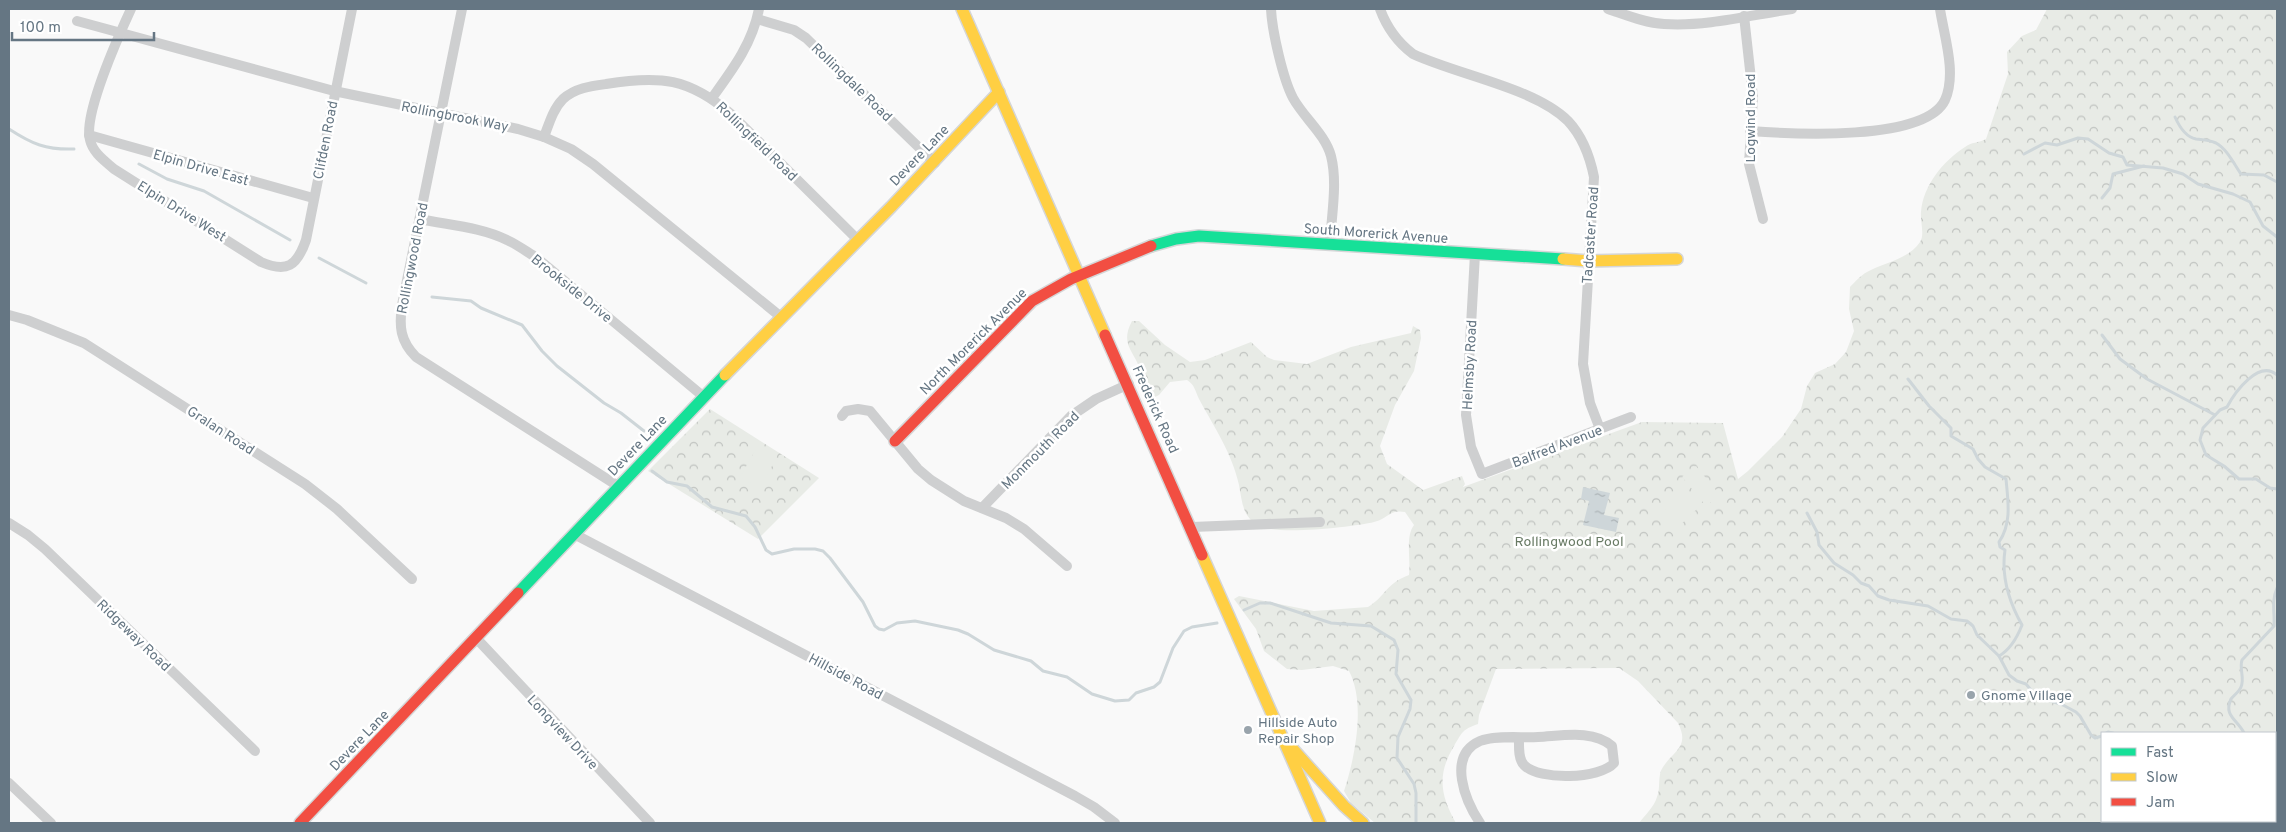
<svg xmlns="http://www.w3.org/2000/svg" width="2286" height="832" font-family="Overpass,sans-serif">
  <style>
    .forest { fill: url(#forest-crowns); fill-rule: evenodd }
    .pitch { fill: #e8ebe6 }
    .water { fill: url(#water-ripples) }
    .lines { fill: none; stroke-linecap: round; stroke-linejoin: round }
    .stream { stroke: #ced6d9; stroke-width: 3 }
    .fast-casing { stroke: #d5d6d7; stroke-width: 14 }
    .slow-casing { stroke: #d5d6d7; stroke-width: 14 }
    .jam-casing { stroke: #d5d6d7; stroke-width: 14 }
    .street { stroke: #cecfd0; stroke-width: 10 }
    .fast { stroke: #16e098; stroke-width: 11 }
    .slow { stroke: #ffcf43; stroke-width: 11 }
    .jam { stroke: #f24e42; stroke-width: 11 }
    .poi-dot { fill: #99a4ac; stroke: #fff; stroke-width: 2 }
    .labels { text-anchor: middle; stroke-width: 5; stroke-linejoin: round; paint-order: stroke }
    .street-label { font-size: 14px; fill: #657683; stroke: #fff }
    .park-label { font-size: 14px; fill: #687a64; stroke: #fff }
    .poi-label { font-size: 14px; fill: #657683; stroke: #fff; text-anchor: start }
  </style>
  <defs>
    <pattern id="forest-crowns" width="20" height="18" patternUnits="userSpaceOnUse" patternTransform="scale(1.25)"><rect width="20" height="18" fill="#e8ebe6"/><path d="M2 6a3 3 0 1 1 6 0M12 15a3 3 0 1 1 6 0" fill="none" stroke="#c0c3c0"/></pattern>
    <pattern id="water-ripples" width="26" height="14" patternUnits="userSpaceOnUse" patternTransform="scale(1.25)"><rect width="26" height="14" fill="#ced6d9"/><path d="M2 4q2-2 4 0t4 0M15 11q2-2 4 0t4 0" fill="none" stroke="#abb2b5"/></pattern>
  </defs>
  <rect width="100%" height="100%" fill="#f9f9f9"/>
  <!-- forest -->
  <g class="forest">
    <path d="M2047,9H2277V823H1639C1645,815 1654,807 1657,797C1661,788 1657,775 1663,767C1674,750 1690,747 1678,723L1638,681L1619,668L1496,669L1479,715L1478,724C1462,730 1463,731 1454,746C1437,774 1440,795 1456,823H1375L1351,803L1344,791C1355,758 1366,703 1349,671L1333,666L1302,670L1287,669L1264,651L1256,629L1234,599L1239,596L1314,611L1368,607C1386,596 1385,584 1409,575C1411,559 1405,537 1414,525L1405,512C1389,509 1388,519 1374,522C1354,527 1273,536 1257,525C1242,515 1242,501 1239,485C1232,453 1214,427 1199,399C1195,391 1195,385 1187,380L1170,382L1159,395L1153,398C1147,389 1144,379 1140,369C1133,350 1120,344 1132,321H1139L1165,345L1190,362L1205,360L1251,342L1267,357L1274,360L1307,364L1351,347L1411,333L1413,326L1420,330L1421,338L1414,371L1395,405L1380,446L1387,464L1423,490L1462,476L1465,484L1463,487L1642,422L1723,423L1738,479L1748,471L1782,437L1801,409L1807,386L1815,373L1835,364L1846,352L1854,331L1849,309L1850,287C1855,282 1861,275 1867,272C1883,263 1909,259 1920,242C1925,235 1920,221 1921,212C1923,186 1943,161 1965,147C1971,142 1979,143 1986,139L2008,74L2007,52L2022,36L2036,30ZM2102,733H2275V821H2102Z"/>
    <polygon points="710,409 819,478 758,539 648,471"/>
  </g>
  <!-- pitch -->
  <g class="pitch">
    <polygon points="756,449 775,461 759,488 740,477"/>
    <polygon points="1696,466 1720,495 1706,506 1682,477"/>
    <polygon points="1683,492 1698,508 1673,532 1658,516"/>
  </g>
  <!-- water -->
  <polygon class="water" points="1583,487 1610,493 1604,515 1619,518 1616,532 1583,525 1589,501 1581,499"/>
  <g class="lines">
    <!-- stream -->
    <g class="stream">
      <path d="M2175,117C2179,126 2185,137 2196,139C2203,140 2209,140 2216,143C2227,149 2234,164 2241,174L2264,175L2277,182"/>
      <path d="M9,129C32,144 46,150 74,149"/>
      <polyline points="2024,154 2045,143 2057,145 2078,138 2088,139 2109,153 2123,157 2127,165 2163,168 2183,174 2198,184 2233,194 2250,202 2263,226 2277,237"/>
      <polyline points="139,164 167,179 204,191 290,240"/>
      <polyline points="2102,198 2110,188 2113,174 2144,166"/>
      <polyline points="319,258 366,283"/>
      <polyline points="432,297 471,301 481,308 522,325 542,351 557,366 604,403 621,413 644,431"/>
      <polyline points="2102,335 2120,359 2147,379 2215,415"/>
      <path d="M2277,375C2259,359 2235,392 2227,407L2220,410L2203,428L2200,440L2206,455L2224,466L2239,479H2256L2270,488L2277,489"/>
      <path d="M1908,379L1929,406L1951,428V436L1973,449L1978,459L1985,467L2006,479C2008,501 2012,523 1999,542L2000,547L2005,550C2001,577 2009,602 2022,625C2017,638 2011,649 1999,656"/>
      <polyline points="652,471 667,482 687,486 712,507 746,516 755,527 766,550 772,554 794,549 815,549 823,551 830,558 863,602 875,626 879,629 884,630 897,623 915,621 958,630 968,634 994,650 1031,661 1043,671 1067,677 1092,694 1115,701 1129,700 1136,693 1154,687 1160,682 1173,648 1184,631 1192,627 1217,623"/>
      <polyline points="1807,513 1817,532 1819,545 1834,563 1853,575 1861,583 1869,586 1878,596 1889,600 1928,606 1951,619 1967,621 1973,626 1977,635 1999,656 2009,675 2017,681 2026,684 2036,696 2063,705 2076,712 2080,716 2091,735 2095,738 2102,736"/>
      <polyline points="1244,610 1260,603 1270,603 1331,623 1371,626 1394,640 1398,650 1396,674 1411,700 1410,709 1398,737 1397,758 1414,784 1416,793 1416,823"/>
      <polyline points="2106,733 2108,732 2113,733"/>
      <path d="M2244,733C2238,720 2223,716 2231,699C2234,695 2239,692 2241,687C2245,678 2239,669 2242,660L2274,626C2275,612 2271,602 2277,588"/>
      <polyline points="2275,808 2277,823"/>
      <polyline points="2219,821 2220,823"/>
    </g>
    <!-- fast casing -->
    <g class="fast-casing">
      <g id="fast">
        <polyline points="1151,246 1176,239 1199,236 1563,259"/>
        <polyline points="518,593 725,375"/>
      </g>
    </g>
    <!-- slow casing -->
    <g class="slow-casing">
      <g id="slow">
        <polyline points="962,9 1105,335"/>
        <polyline points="1563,259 1588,261 1677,259"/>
        <polyline points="725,375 891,207 999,92"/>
        <polyline points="1202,555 1320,823"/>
        <polyline points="1291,747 1344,806 1363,823"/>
      </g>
    </g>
    <!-- jam casing -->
    <g class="jam-casing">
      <g id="jam">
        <polyline points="1105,335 1202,555"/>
        <polyline points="895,441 1032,301 1071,279 1151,246"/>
        <polyline points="300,823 518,593"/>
      </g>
    </g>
    <!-- street -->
    <g class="street">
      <path d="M131,9C119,35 83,115 90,140C93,153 105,161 114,169L261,262C287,273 297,266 306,240L352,9"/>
      <path d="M462,9L402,305C399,326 400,341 416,357L618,486"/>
      <path d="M1271,9C1272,31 1283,79 1293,98C1304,118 1325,134 1331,156C1338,184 1331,217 1330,245"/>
      <path d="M1380,9C1387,28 1397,42 1413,54C1458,75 1535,88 1568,121C1583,137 1590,157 1594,177L1583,364L1590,403L1600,429"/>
      <path d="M1608,9C1626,15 1645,23 1664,24C1706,27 1751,15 1792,9"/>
      <polyline points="1744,16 1753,97 1749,164 1763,219"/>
      <polyline points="757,19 794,30 806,38 935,163"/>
      <polyline points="77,21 334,91 518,129 544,137 571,149 593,164 781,317"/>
      <path d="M712,98C733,69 752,44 759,9"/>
      <path d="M1750,131C1791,134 1925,142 1945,100C1957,73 1944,36 1940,9"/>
      <polyline points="89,135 313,198"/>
      <path d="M544,137C549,124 553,109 563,99C575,88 591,86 606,84C660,75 689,78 731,114L857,239"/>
      <path d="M420,219C448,225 481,227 507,240C518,245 527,252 537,258L704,397"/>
      <polyline points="1475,254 1466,415 1471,447 1482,474 1631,417"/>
      <polyline points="9,315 27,320 84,343 305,484 337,509 412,579"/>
      <polyline points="842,416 846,411 858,409 870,411 918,469 931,480 964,501 1006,518 1024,529 1067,566"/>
      <polyline points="982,508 1071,416 1096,399 1129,384"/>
      <polyline points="9,523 28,535 45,549 255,751"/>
      <polyline points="1192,527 1320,522"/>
      <polyline points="574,534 1075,796 1094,807 1115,823"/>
      <polyline points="477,639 650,823"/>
      <polyline points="9,783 51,823"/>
      <path d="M1480,823C1466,802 1446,756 1480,741C1494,735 1522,738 1538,737C1561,736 1593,729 1612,746L1614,763C1600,779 1539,781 1524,765C1518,759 1519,746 1519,738"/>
    </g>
    <!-- fast -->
    <use href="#fast" class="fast"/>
    <!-- slow -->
    <use href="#slow" class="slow"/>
    <!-- jam -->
    <use href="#jam" class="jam"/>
  </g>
  <!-- markers -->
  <g class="poi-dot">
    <circle cx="1971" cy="695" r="5"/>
    <circle cx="1248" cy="730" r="5"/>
  </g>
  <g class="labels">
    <!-- street labels -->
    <g class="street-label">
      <text transform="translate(852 82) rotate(44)" y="5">Rollingdale Road</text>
      <text transform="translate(455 116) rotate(11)" y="5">Rollingbrook Way</text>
      <text transform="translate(1750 118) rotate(-90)" y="5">Logwind Road</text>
      <text transform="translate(325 140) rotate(-79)" y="5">Clifden Road</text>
      <text transform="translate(757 141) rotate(44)" y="5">Rollingfield Road</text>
      <text transform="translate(919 155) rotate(-46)" y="5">Devere Lane</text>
      <text transform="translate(201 167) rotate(16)" y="5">Elpin Drive East</text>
      <text transform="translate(182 211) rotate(32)" y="5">Elpin Drive West</text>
      <text transform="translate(1376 233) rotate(4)" y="5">South Morerick Avenue</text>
      <text transform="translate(1590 235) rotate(-86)" y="5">Tadcaster Road</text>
      <text transform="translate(412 258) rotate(-79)" y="5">Rollingwood Road</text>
      <text transform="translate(572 288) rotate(39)" y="5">Brookside Drive</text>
      <text transform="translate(973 341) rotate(-45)" y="5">North Morerick Avenue</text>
      <text transform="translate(1469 365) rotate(-87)" y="5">Helmsby Road</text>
      <text transform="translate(1156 409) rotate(66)" y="5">Frederick Road</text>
      <text transform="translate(221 430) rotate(33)" y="5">Gralan Road</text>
      <text transform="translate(637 445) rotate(-46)" y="5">Devere Lane</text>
      <text transform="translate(1557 446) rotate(-21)" y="5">Balfred Avenue</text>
      <text transform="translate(1040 450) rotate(-45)" y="5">Monmouth Road</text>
      <text transform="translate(134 635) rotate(44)" y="5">Ridgeway Road</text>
      <text transform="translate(846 676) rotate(28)" y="5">Hillside Road</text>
      <text transform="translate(563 732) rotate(47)" y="5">Longview Drive</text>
      <text transform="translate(359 740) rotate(-46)" y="5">Devere Lane</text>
    </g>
    <!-- park labels -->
    <g class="park-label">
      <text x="1569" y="546">Rollingwood Pool</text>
    </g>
    <!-- poi labels -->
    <g class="poi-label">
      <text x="1981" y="700">Gnome Village</text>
      <text x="1258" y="727">Hillside Auto<tspan x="1258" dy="16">Repair Shop</tspan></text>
    </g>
  </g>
  <!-- border -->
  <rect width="2286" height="832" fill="none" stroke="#657683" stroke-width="20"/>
  <!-- legend -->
  <rect x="2101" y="732" width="175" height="90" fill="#ffffff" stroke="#c1c8cd"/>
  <rect x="2111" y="748" width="25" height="8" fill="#16e098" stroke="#c1c8cd"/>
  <text x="2146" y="757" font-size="15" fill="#657683">Fast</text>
  <rect x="2111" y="773" width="25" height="8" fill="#ffcf43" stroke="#c1c8cd"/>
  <text x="2146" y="782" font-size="15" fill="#657683">Slow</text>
  <rect x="2111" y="798" width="25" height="8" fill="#f24e42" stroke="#c1c8cd"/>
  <text x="2146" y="807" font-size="15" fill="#657683">Jam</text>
  <!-- scale -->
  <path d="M12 32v8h142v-8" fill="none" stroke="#657683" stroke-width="2.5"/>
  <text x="20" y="32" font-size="15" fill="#657683" stroke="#ffffff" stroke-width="4" paint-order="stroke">100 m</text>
</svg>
